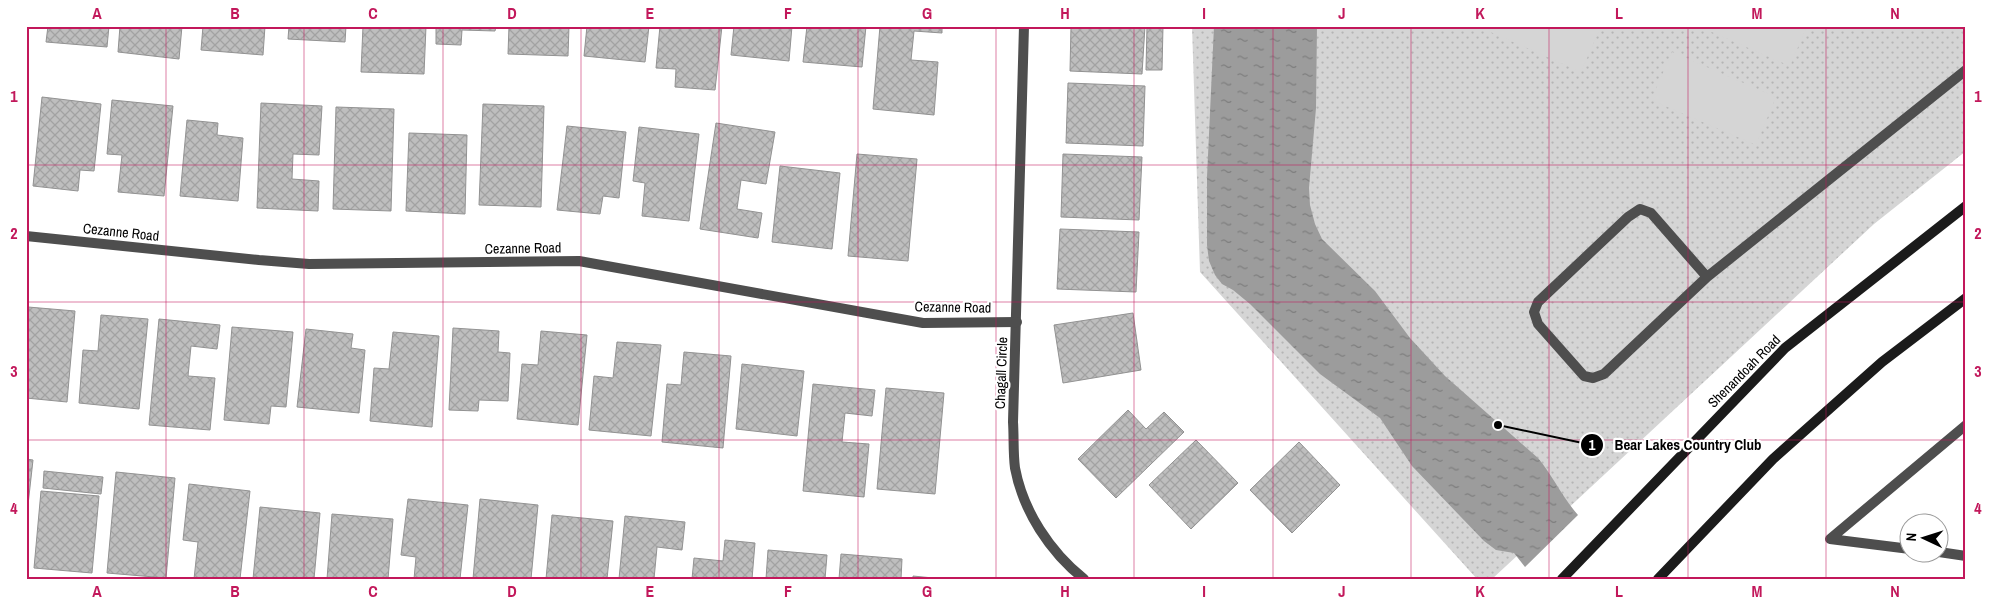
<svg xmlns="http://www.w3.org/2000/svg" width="1992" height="605" font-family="'Archivo Narrow',sans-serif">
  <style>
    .grass { fill: url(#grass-dots) }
    .pitch { fill: #d5d5d5 }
    .water { fill: url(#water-ripples) }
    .building { fill: url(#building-cross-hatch); stroke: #929292 }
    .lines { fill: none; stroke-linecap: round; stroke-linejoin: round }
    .lane { stroke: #4e4e4e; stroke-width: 10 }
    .street { stroke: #4e4e4e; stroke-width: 10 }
    .secondary { stroke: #1b1b1b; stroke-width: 10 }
    .grid { fill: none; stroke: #c2185b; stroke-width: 1; stroke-opacity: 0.55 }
    .labels { text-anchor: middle; stroke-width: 4.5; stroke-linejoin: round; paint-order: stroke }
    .street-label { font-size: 14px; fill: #000; stroke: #fff }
    .leader { fill: none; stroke: #000; stroke-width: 2 }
    .callout-dot { fill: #000; stroke: #fff; stroke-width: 2 }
    .mark-label { font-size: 15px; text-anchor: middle; font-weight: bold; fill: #fff }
    .callout-label { font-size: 15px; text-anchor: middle; font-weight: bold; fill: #000; stroke: #fff; stroke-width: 4.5; stroke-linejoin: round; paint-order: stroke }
    .neatline { fill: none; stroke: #c2185b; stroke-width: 2 }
    .grid-label { font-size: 16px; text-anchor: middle; font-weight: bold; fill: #c2185b }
  </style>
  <defs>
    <pattern id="grass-dots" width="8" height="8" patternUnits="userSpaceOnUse" patternTransform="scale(1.25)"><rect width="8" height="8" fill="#d5d5d5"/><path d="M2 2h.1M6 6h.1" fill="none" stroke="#b5b5b5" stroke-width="1.8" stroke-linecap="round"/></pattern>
    <pattern id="water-ripples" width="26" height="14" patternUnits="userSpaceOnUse" patternTransform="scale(1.25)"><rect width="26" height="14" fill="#9c9c9c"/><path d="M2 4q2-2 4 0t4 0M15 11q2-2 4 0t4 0" fill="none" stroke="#7d7d7d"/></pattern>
    <pattern id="building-cross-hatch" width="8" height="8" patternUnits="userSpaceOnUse" patternTransform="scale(1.25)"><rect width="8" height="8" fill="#bebebe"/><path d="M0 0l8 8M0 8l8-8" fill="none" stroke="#a2a2a2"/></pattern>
  </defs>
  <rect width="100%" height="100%" fill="#fff"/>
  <!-- grass -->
  <polygon class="grass" points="1192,26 1966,26 1966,151 1874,224 1492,579 1477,579 1200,272"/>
  <!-- pitch -->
  <g class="pitch">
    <polygon points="1477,26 1601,26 1581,72"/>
    <polygon points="1698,26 1807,26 1790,66"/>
    <polygon points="1672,52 1776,97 1756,145 1651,100"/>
  </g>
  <!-- water -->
  <path class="water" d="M1214,26H1317L1316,108L1309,188L1310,205L1315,224L1322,239L1375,291L1410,338L1445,376L1538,458C1553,476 1562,497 1578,515L1525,567L1514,553L1496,550L1484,541L1412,466L1380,418L1320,374L1250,304L1233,290L1222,284L1215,275L1209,261L1207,245V177Z"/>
  <!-- building -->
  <g class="building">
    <polygon points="48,26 109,26 107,47 46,42"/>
    <polygon points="120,26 182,26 179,59 118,52"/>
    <polygon points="203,26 265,26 263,55 201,50"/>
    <polygon points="289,26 346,26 345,42 288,39"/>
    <polygon points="363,26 426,26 424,74 361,72"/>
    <polygon points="436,26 496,26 495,31 462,30 461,45 436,44"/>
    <polygon points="509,26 569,26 568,56 508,54"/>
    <polygon points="587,26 649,26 645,62 584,56"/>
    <polygon points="660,26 722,26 715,90 675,87 676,69 656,68"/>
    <polygon points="734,26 792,26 789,61 731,55"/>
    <polygon points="807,26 866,26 862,67 803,62"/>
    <polygon points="880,26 942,26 942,33 914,31 911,60 938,62 934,115 873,109"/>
    <polygon points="1071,26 1145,26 1142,74 1070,71"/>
    <polygon points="1147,26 1163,26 1162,70 1146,70"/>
    <polygon points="1068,83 1145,86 1143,146 1066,143"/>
    <polygon points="42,97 101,104 94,171 80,170 78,191 33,186"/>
    <polygon points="112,100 173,106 164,196 118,192 122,155 107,154"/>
    <polygon points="261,103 322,106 319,155 293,154 292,179 319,181 318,211 257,208"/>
    <polygon points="483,104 544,106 541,207 479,205"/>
    <polygon points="336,107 394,109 391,211 333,209"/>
    <polygon points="187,120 218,123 217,135 243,138 238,201 180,196"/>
    <polygon points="716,123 775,132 766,184 741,180 737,209 762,213 758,238 700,229"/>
    <polygon points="567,126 626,132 619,198 603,196 600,214 557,210"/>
    <polygon points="639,127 699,134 689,221 642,216 645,183 633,181"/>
    <polygon points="409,133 467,135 465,214 406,211"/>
    <polygon points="857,154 917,159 908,261 848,256"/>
    <polygon points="1063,154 1142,157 1139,220 1061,217"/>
    <polygon points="780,166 840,173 832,249 772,242"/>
    <polygon points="1060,229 1139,232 1136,292 1057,289"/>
    <polygon points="28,307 75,311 67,402 26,398 26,332"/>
    <polygon points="1133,313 1141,370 1063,383 1054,325"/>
    <polygon points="101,315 148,319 139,409 79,403 83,350 98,351"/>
    <polygon points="159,319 220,325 217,349 191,346 188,376 215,378 210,430 149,425"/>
    <polygon points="232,327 293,332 286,407 271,406 269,424 224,420"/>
    <polygon points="453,328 499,331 498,352 510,353 508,401 479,400 478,411 449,410"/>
    <polygon points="306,329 353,334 351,348 365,350 359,413 297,407"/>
    <polygon points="541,331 587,335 578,425 517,419 522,364 538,365"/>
    <polygon points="393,332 439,336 432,427 370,421 374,368 389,369"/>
    <polygon points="617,342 661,345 651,436 589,430 594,376 613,378"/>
    <polygon points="684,352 731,356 723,448 662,442 667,384 681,385"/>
    <polygon points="742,364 804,371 797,436 736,429"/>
    <polygon points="813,384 875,390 872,416 845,413 842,442 869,444 864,497 803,491"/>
    <polygon points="886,388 944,393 935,494 877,489"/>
    <polygon points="1128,410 1146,429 1164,412 1184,432 1116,498 1078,459"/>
    <polygon points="1196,440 1238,483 1191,529 1149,485"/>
    <polygon points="1299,442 1340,485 1292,533 1250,490"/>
    <polygon points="26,459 33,460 26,523"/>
    <polygon points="44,471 103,477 101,494 43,488"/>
    <polygon points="116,472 175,478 166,578 107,573"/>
    <polygon points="189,484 250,491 240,579 194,579 198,542 183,540"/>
    <polygon points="41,491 99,496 92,573 34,568"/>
    <polygon points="408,499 468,505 460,579 414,579 416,557 401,555"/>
    <polygon points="480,499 538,505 531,579 473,579"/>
    <polygon points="260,507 320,513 314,579 253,579"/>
    <polygon points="332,514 393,519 388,579 327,579"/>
    <polygon points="552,515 613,521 607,579 546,579"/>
    <polygon points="625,516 685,522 682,550 657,547 654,579 619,579"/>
    <polygon points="725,540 755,543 752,579 692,579 694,558 723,561"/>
    <polygon points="768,550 827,555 825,579 766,579"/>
    <polygon points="841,554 902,559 901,579 839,579"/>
    <polygon points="913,576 943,579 913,579"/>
  </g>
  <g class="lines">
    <!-- lane -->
    <g class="lane">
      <polyline points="1707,277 1651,213 1640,209 1628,217 1538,302 1534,312 1538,324 1584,376 1593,378 1604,374 1707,277 1966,70"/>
      <polyline points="1910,549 1830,539 1966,425"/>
      <polyline points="1939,552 1966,556"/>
    </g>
    <!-- street -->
    <g class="street">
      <path d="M1024,26L1013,422C1014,437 1013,453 1015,468C1023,511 1050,552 1084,579"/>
      <polyline points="26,236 259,260 309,264 579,261 923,323 1017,322"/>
    </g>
    <!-- secondary -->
    <g class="secondary">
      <polyline points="1562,579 1785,348 1966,206"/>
      <polyline points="1658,579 1773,459 1882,362 1966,298"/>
    </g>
  </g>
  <!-- grid -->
  <path class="grid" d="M166,26V579M304,26V579M443,26V579M581,26V579M719,26V579M858,26V579M996,26V579M1134,26V579M1273,26V579M1411,26V579M1549,26V579M1688,26V579M1826,26V579M26,165H1966M26,302H1966M26,440H1966"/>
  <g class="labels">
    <!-- street labels -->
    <g class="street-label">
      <text transform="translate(121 232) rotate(6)" y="5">Cezanne Road</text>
      <text transform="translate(523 248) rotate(-1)" y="5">Cezanne Road</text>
      <text transform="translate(953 307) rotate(1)" y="5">Cezanne Road</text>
      <text transform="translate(1744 371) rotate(-45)" y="5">Shenandoah Road</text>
      <text transform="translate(1001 373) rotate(-88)" y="5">Chagall Circle</text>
    </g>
  </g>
  <!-- callouts -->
  <path class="leader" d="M1498 425L1592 445"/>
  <g class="callout-dot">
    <circle cx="1498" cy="425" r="5"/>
    <circle cx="1592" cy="445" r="12"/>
  </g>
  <g class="mark-label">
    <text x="1592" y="450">1</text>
  </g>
  <g class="callout-label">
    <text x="1688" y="450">Bear Lakes Country Club</text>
  </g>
  <!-- border -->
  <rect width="1992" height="605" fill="none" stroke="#ffffff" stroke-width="55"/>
  <!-- north arrow -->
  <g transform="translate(1924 538) rotate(274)"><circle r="24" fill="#ffffff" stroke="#999999"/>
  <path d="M0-4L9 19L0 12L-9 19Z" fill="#000000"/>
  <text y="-8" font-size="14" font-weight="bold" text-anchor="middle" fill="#000000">N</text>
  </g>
  <rect x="28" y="28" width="1936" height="550" class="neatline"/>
  <g class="grid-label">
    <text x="97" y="19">A</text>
    <text x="235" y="19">B</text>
    <text x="373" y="19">C</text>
    <text x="512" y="19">D</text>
    <text x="650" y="19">E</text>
    <text x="788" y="19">F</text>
    <text x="927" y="19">G</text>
    <text x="1065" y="19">H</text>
    <text x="1204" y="19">I</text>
    <text x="1342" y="19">J</text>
    <text x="1480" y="19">K</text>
    <text x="1619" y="19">L</text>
    <text x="1757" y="19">M</text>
    <text x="1895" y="19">N</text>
    <text x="14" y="102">1</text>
    <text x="1978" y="102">1</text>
    <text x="14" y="239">2</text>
    <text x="1978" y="239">2</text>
    <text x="14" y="377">3</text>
    <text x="1978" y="377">3</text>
    <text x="14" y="514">4</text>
    <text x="1978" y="514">4</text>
    <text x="97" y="597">A</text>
    <text x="235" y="597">B</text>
    <text x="373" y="597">C</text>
    <text x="512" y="597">D</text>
    <text x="650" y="597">E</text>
    <text x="788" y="597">F</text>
    <text x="927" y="597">G</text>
    <text x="1065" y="597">H</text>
    <text x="1204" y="597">I</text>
    <text x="1342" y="597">J</text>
    <text x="1480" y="597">K</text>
    <text x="1619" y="597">L</text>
    <text x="1757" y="597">M</text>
    <text x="1895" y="597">N</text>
  </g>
</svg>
